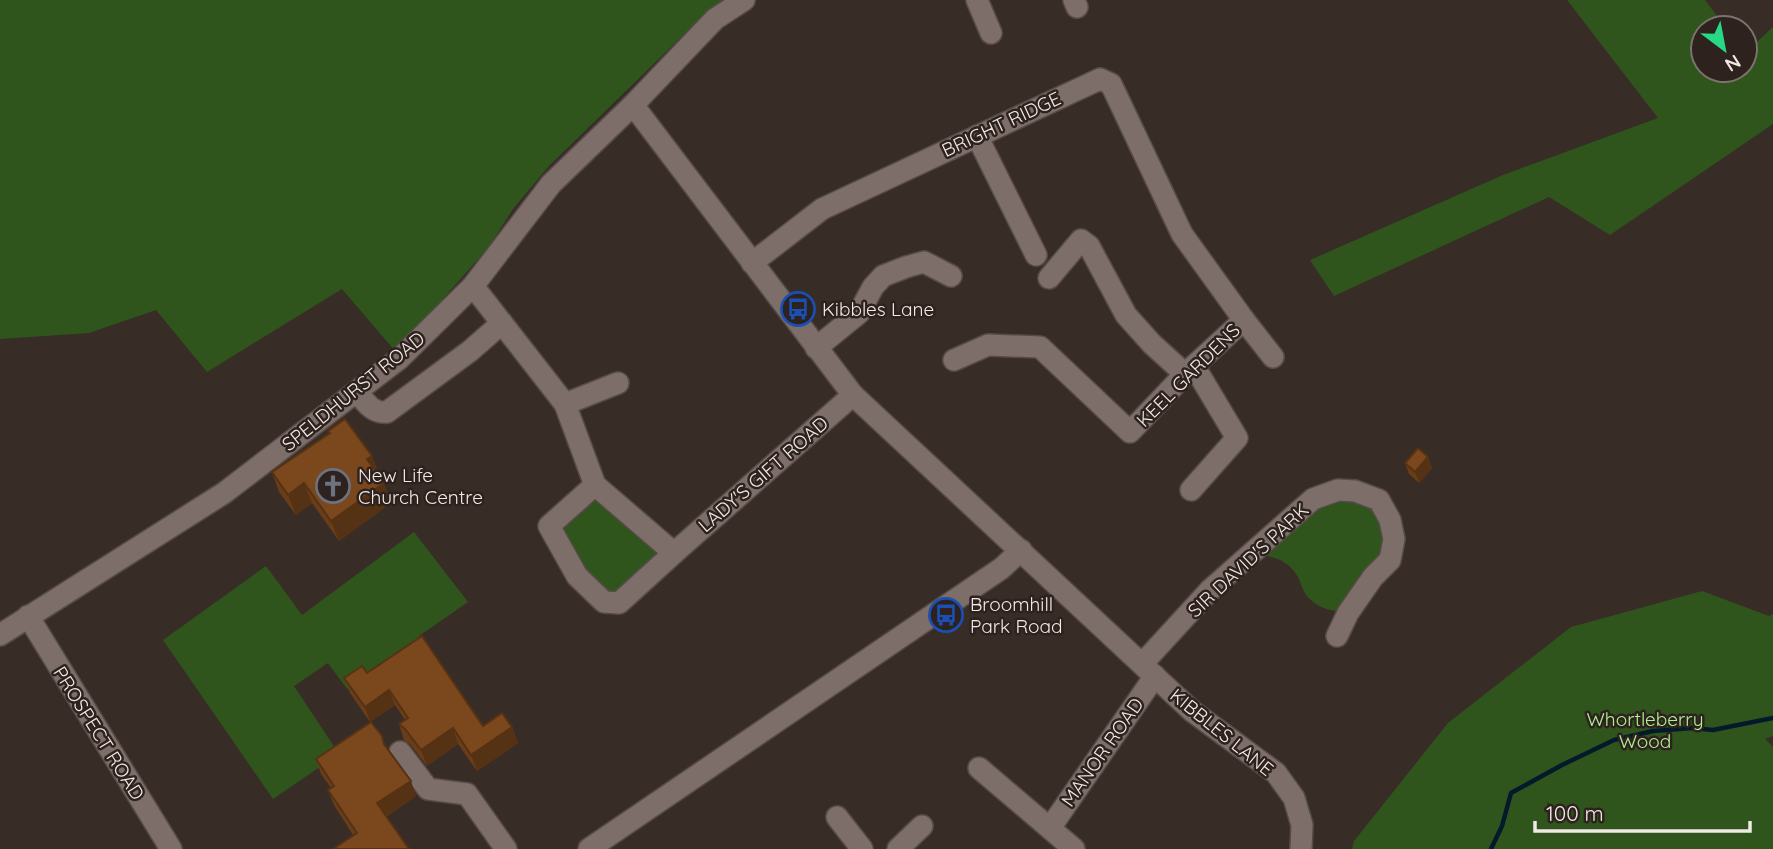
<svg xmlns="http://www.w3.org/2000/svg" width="1773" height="849" font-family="Quicksand,sans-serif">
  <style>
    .green { fill: #2f551c }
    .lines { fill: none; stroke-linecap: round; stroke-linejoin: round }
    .stream { stroke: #05192c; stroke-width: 4.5 }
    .minor-casing { stroke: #564b48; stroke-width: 24 }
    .minor { stroke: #7d6e69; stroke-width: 21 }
    .wall { fill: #6a3d19 }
    .shaded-wall { fill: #563214 }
    .building { fill: #7b471d; stroke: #563214; stroke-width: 2 }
    .labels { text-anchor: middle; stroke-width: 5; stroke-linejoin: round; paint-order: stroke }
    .street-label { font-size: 19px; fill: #f1e9e6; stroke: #2e221e }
    .poi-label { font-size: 19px; fill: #f1e9e6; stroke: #2e221e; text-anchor: start }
    .park-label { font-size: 19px; fill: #aff292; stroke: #2e221e }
  </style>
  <rect width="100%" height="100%" fill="#382c27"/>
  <!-- green -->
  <g class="green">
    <polygon points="0,0 725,0 709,10 549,166 513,209 488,248 396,352 342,289 207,372 156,310 89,333 0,339"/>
    <polygon points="1567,0 1705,0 1726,28 1703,28 1703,70 1745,70 1745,53 1773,27 1773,124 1610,235 1549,197 1334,296 1310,260 1503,175 1658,118"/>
    <polygon points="595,485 674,553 604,602 549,526"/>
    <path d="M1313,499L1379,500L1394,539L1348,613C1336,611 1322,610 1312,601C1304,595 1302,586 1298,577C1287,558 1271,556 1251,554Z"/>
    <polygon points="414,532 468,602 419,636 423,643 347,689 328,663 294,686 339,754 273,799 163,640 266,566 302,615"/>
    <polygon points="1702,591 1769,616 1773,614 1773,736 1765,739 1773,747 1773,849 1352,849 1354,841 1448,723 1571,627"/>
  </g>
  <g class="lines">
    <!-- stream -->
    <polyline class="stream" points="1491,849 1502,826 1511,793 1562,765 1614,740 1653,731 1692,728 1713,730 1773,718"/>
    <!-- minor casing -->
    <g class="minor-casing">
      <g id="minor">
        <polyline points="977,0 991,33"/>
        <polyline points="1074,0 1077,7"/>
        <polyline points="633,105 853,395 1192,711 1276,773 1294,798 1302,825 1301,849"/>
        <polyline points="977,136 1036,255"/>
        <polyline points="752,263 822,209 1100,79 1111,84 1182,234 1244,320 1185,374 1130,432 1040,347 988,345 954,360"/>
        <polyline points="1049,278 1081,240 1089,246 1126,315 1152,344 1185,374"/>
        <polyline points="473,286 565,404 595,485 674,553 853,395"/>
        <polyline points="1244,320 1273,357"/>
        <polyline points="816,348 859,313 873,287 883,276 906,267 924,262 951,276"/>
        <path d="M357,392C365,402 373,414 387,412L470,351L502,323"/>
        <polyline points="565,404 618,383"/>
        <polyline points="595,485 549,526 577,576 604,602 619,603 674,553"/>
        <polyline points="1191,490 1237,438 1194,366"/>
        <polyline points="28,616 171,849"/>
        <polyline points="0,635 224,493 399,359 473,286 551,184 633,105 715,19 744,0"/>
        <polyline points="1143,663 1210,590 1313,499 1338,490 1355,491 1379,500 1390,520 1394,539 1390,560 1373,577 1348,613 1337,636"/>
        <polyline points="400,752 428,789 467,794 506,849"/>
        <polyline points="979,768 1074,849"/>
        <polyline points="837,817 862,849"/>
        <polyline points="1050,828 1155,676"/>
        <polyline points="589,849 1002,568 1021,550"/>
        <polyline points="898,849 922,826"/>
      </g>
    </g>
    <!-- minor -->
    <use href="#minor" class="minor"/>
  </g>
  <!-- wall -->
  <g class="wall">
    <polygon points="328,431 372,456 379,475 391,503 339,541 312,503 296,515 279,492 272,472 329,434"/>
    <polygon points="1428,457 1432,468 1419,483 1409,474 1405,463"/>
    <polygon points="367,673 483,726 512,727 518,743 477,771 458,744 427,766 410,744 404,740 399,724 405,720 395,705 370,722 350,693 344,678"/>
    <polygon points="385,746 416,796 386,817 353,835 334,805 328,790 331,788 321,774 316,759"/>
  </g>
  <!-- shaded-wall -->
  <g class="shaded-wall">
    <polygon points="372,456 379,477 367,459"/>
    <polygon points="1428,457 1432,468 1419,483 1415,472"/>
    <polygon points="304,483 312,503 296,515 288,495"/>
    <polygon points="384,483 391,503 339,541 331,521"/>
    <polygon points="389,690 395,705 370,722 365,707"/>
    <polygon points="512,727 518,743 477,771 471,755"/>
    <polygon points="453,728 458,744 427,766 421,750"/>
    <polygon points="411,781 416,796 382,819 377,803"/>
  </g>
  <!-- building -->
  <g class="building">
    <polygon points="345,419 372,456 367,459 384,483 331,521 304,483 288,495 272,472 330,433 328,431"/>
    <polygon points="1418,448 1428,457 1415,472 1405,463"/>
    <polygon points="422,636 483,726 502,713 512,727 471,755 453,728 421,750 405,729 399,724 408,718 389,690 365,707 344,678 362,666 367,673"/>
    <polygon points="371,722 382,736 384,744 411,781 377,803 409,849 333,849 357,833 328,790 334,786 316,759"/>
  </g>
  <!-- icons -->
  <defs>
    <g id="bus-ring" transform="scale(1.75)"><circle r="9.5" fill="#2e221e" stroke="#1a4fb4" stroke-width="1.5"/><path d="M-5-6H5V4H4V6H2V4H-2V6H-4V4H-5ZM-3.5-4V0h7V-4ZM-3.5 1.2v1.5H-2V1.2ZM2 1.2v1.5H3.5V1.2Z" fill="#1a4fb4"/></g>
    <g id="church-ring" transform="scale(1.75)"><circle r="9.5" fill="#2e221e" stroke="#6b7280" stroke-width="1.5"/><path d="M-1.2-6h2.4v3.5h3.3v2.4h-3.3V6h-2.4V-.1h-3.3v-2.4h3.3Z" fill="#6b7280"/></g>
  </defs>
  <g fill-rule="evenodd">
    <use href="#bus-ring" x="798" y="309"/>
    <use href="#church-ring" x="333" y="486"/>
    <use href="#bus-ring" x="946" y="615"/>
  </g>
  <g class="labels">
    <!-- street labels -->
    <g class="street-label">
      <text transform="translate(1001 124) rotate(-25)" y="7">BRIGHT RIDGE</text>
      <text transform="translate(1188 375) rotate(-45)" y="7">KEEL GARDENS</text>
      <text transform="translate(353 391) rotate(-39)" y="7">SPELDHURST ROAD</text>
      <text transform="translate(763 474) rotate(-41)" y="7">LADY'S GIFT ROAD</text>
      <text transform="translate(1248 560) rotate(-43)" y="7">SIR DAVID'S PARK</text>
      <text transform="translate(1222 732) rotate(39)" y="7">KIBBLES LANE</text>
      <text transform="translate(99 733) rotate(58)" y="7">PROSPECT ROAD</text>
      <text transform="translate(1102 752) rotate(-55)" y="7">MANOR ROAD</text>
    </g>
    <!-- poi labels -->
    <g class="poi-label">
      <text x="822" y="316">Kibbles Lane</text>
      <text x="358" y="482">New Life<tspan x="358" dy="22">Church Centre</tspan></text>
      <text x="970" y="611">Broomhill<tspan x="970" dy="22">Park Road</tspan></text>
    </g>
    <!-- park labels -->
    <g class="park-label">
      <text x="1645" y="726">Whortleberry<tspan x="1645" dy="22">Wood</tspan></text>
    </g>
  </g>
  <!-- north arrow -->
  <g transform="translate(1724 49) rotate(148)"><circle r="33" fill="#2e221e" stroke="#7c726e" stroke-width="2"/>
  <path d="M0-5L12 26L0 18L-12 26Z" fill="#27d885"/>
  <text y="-10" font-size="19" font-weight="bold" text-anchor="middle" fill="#f1e9e6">N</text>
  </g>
  <!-- scale -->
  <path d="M1535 821v10h215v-10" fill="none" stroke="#f1e9e6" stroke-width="3.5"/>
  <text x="1546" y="821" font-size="21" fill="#f1e9e6" stroke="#2e221e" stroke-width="5" paint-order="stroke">100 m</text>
</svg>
